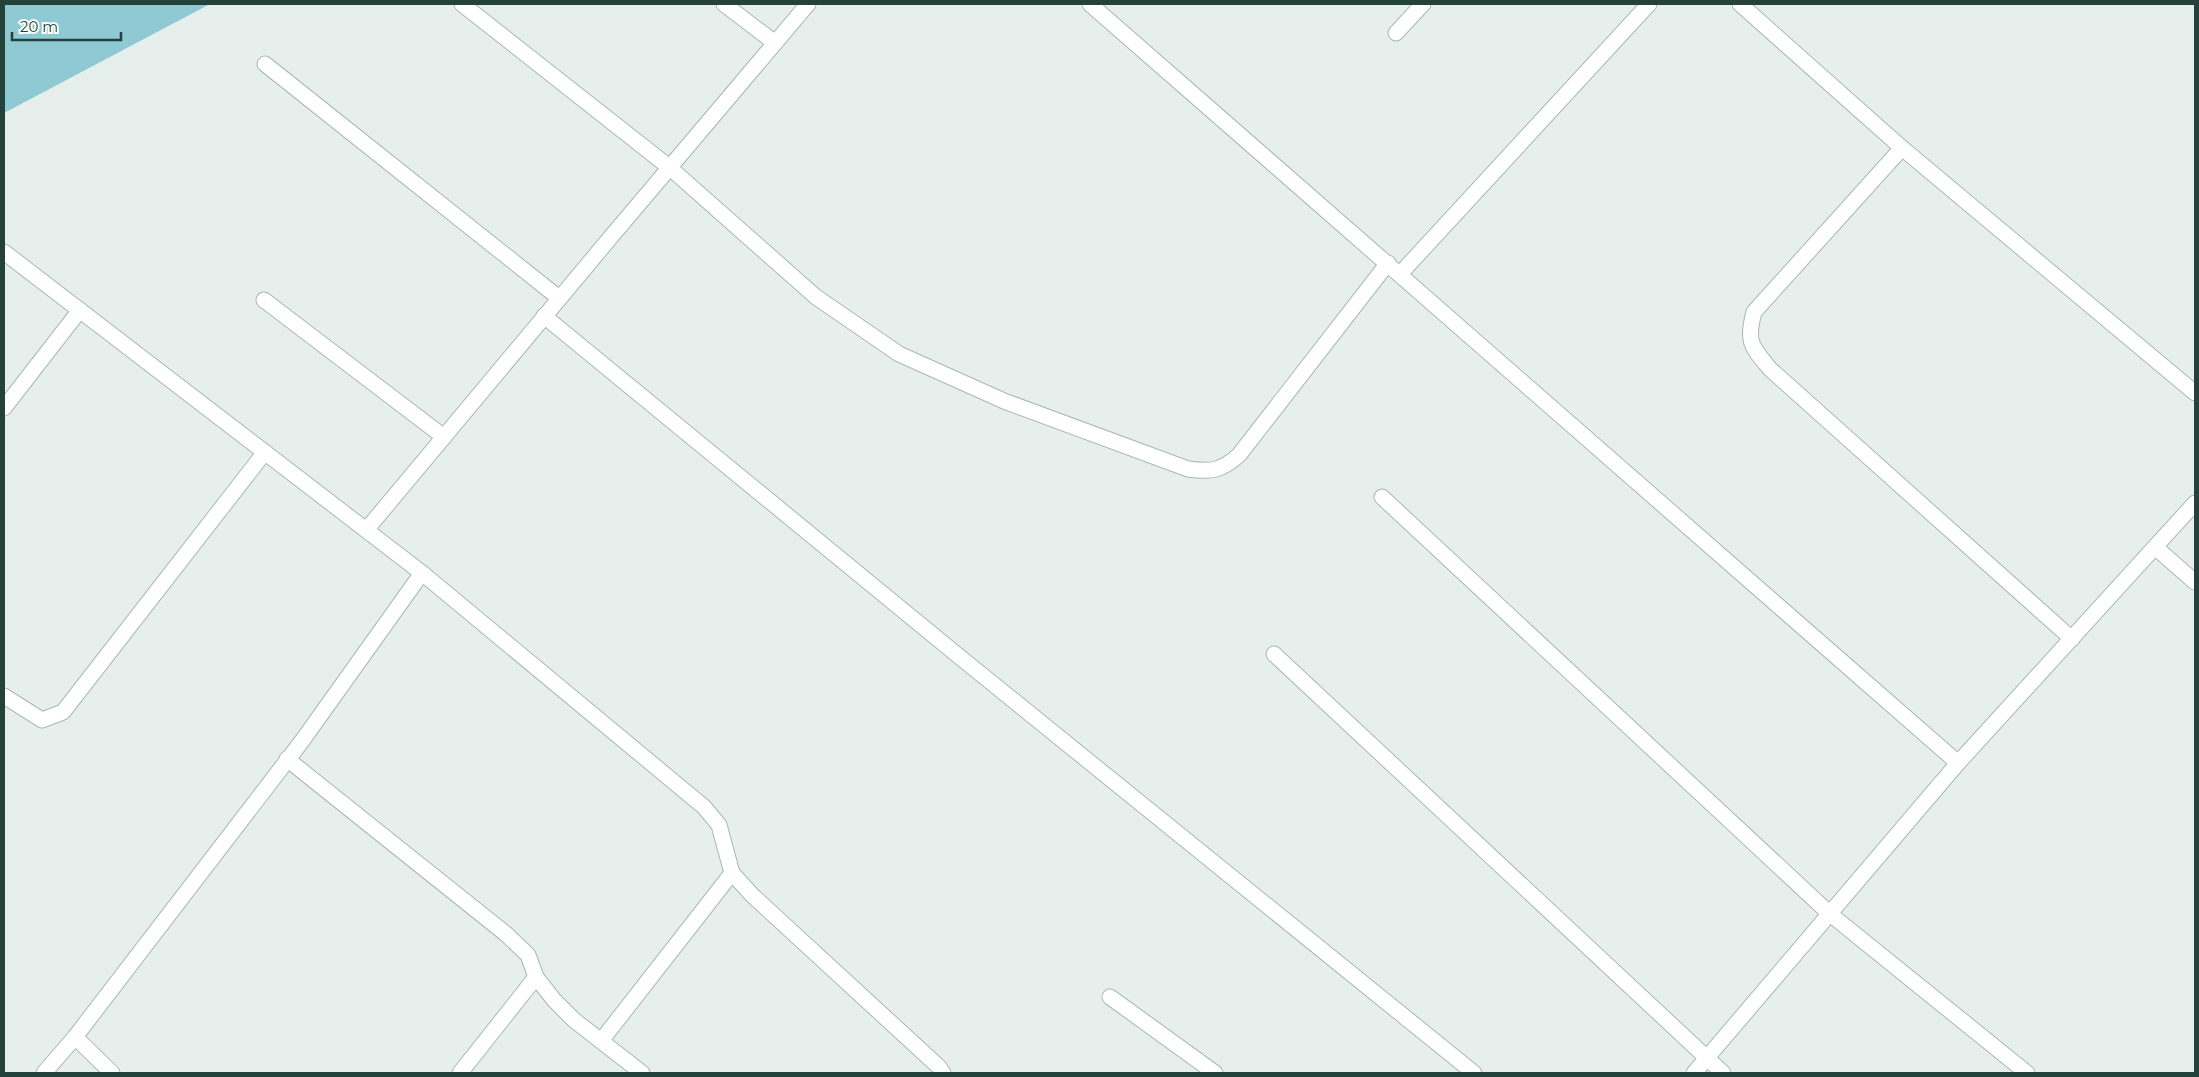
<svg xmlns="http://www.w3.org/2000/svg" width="2199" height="1077" font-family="Montserrat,sans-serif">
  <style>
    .water { fill: #8ec9d4 }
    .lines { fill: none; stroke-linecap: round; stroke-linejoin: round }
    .street-casing { stroke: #a8b8b2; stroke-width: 17 }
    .street { stroke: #fff; stroke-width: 15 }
  </style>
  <rect width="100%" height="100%" fill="#e6efeb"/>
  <!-- water -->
  <polygon class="water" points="4,4 210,4 4,113"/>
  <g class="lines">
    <!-- street casing -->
    <g class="street-casing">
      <g id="street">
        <path d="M462,4L669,167L816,297L899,354L1004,401L1188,469C1212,472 1221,471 1239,455L1388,263"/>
        <polyline points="724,4 775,43"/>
        <polyline points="1090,4 1958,763"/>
        <polyline points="1740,4 1902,148 2195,393"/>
        <polyline points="1396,33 1423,4"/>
        <polyline points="265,64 559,298"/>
        <path d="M1902,148L1754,312C1746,342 1751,346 1770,369L2072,639"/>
        <polyline points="4,252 422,573 302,741 75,1037"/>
        <polyline points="1400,274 1649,4"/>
        <polyline points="264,300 444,437"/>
        <polyline points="544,316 961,658 1474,1073"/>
        <polyline points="4,408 80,310"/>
        <polyline points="1382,497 1830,914 2027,1073"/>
        <polyline points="367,529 610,238 808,4"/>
        <polyline points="2155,547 2195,582"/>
        <polyline points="422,573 704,807 719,825 732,873 752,895 939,1067 943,1073"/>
        <polyline points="1274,654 1723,1073"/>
        <polyline points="4,696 42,720 63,712 265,452"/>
        <polyline points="287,759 506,934 528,955 536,977 554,1000 574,1020 642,1073"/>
        <polyline points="1110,997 1215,1073"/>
        <polyline points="601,1041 732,873"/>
        <polyline points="44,1073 75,1037 112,1073"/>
        <polyline points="460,1073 536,977"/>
        <polyline points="1694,1073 1958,763 2195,503"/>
      </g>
    </g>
    <!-- street -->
    <use href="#street" class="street"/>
  </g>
  <!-- border -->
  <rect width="2199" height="1077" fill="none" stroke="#24423a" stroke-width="10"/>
  <!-- scale -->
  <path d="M12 32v8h109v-8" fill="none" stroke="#24423a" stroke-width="2.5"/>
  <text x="20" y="32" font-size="15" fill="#24423a" stroke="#f7fbf9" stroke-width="4" paint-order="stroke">20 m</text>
</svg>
